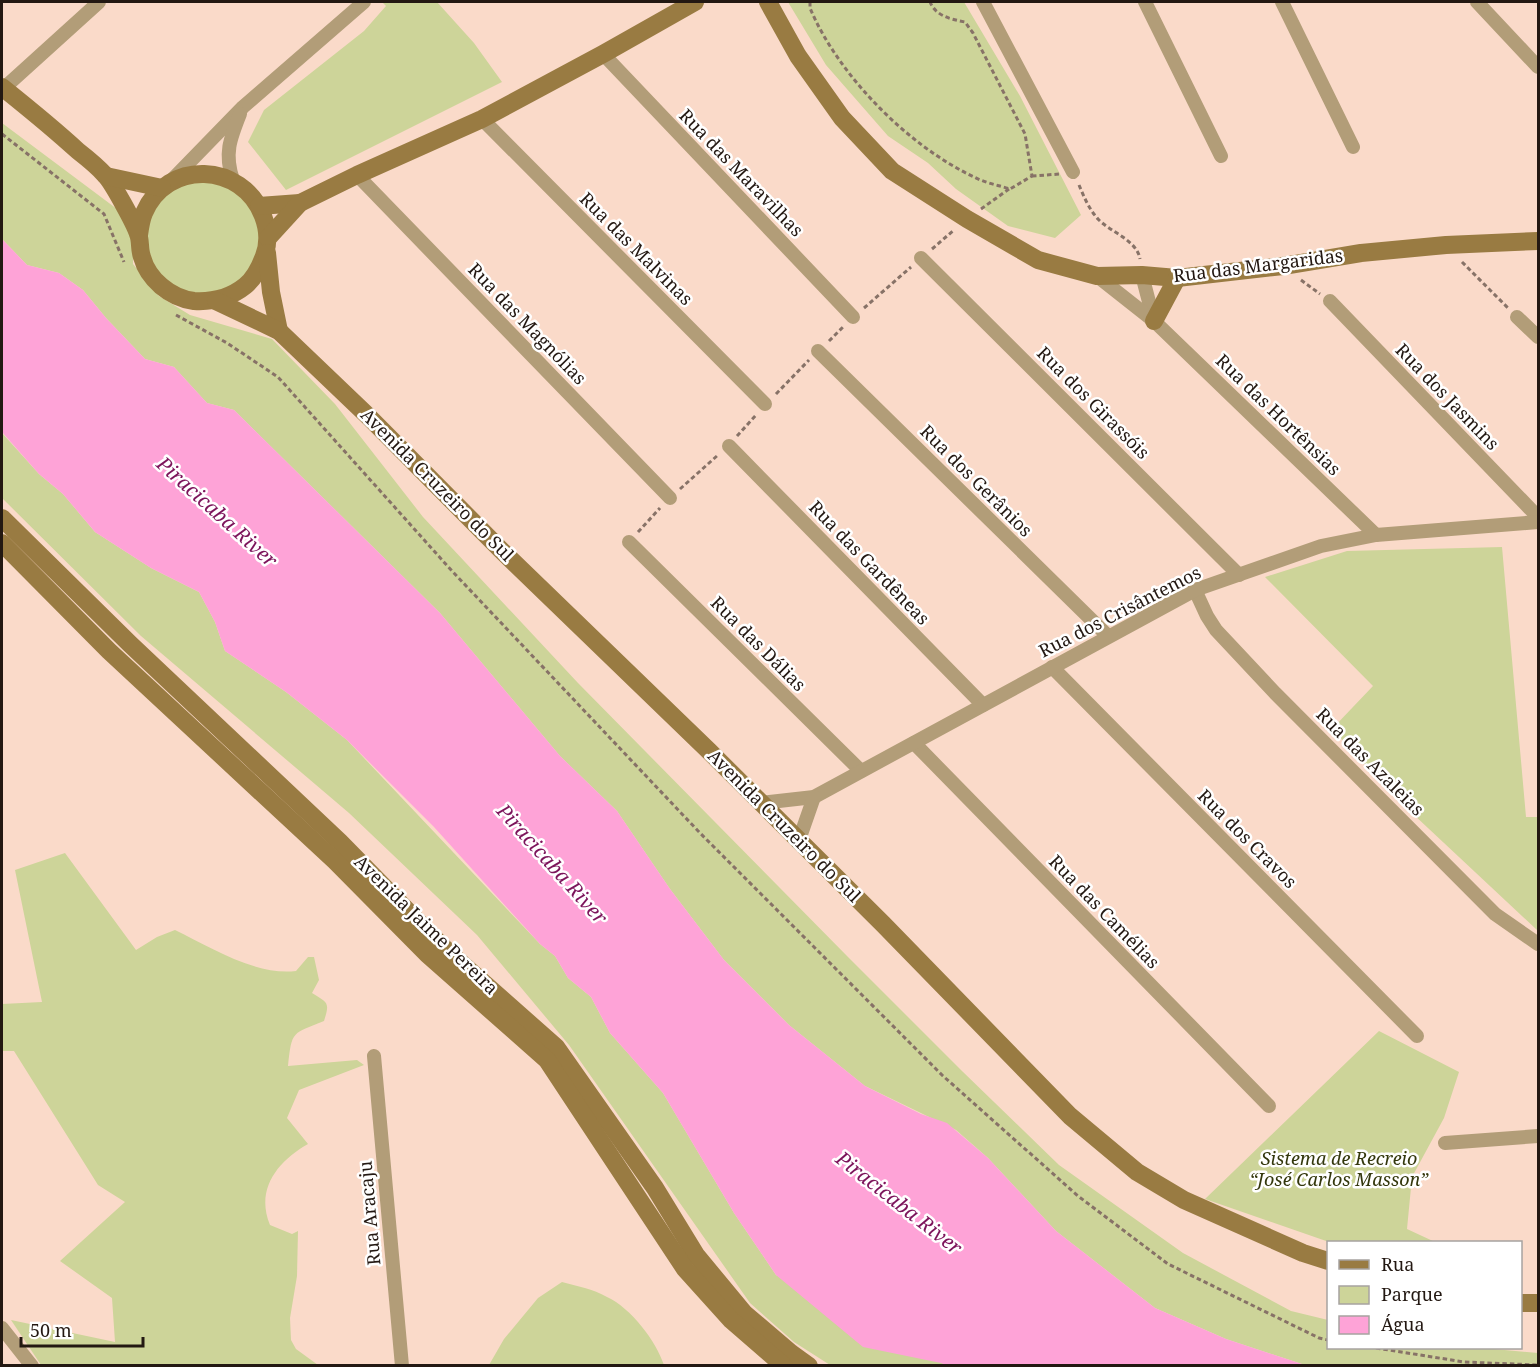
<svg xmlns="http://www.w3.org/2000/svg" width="1540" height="1367" font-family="'Noto Serif',serif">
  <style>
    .green { fill: #cdd499 }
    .water { fill: #fea3d7 }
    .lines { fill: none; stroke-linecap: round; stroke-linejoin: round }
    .path { stroke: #877267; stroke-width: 3; stroke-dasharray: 4.5 3; stroke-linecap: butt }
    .street { stroke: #b29d78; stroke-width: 14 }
    .secondary { stroke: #997b42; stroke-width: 18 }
    .labels { text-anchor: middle; stroke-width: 5; stroke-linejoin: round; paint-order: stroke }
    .street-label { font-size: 18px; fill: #231812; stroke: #fff }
    .park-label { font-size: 18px; font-style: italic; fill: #33370c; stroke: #fff }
    .water-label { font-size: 20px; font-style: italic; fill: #7c145b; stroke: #fff }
  </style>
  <rect width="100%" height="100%" fill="#fadac9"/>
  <!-- green -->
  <g class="green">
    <polygon points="382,2 437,2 474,43 502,82 286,190 248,142 264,110 364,31 386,6"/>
    <polygon points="788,2 964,2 1020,96 1081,215 1055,238 1008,226 956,189 928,163 888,136 826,65"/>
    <polygon points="2,123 121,212 133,235 133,264 159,296 190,315 272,339 335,404 423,517 578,683 848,957 962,1071 1059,1165 1183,1253 1291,1311 1328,1320 1328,1348 1483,1348 1538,1353 1538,1365 1305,1365 1226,1339 1155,1308 1056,1231 988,1158 956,1130 865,1086 789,1025 724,960 670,889 617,811 560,756 440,613 234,410 207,403 174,367 145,359 106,318 83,290 59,273 27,265 2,239"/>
    <circle cx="203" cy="238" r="56"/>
    <polygon points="2,433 39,474 63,494 95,532 151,568 199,592 215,622 225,651 286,692 347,740 540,944 555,956 568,978 591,997 610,1033 663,1093 734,1213 776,1275 946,1365 830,1365 794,1342 750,1303 569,1045 477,935 349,813 141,636 2,498"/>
    <polygon points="1502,547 1526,817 1538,817 1538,915 1537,930 1397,799 1332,729 1373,686 1265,577 1347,551"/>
    <path d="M65,853L136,950L157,937L175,930C210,947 256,976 296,971L308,957H314L319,980L312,993C328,1003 330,1002 324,1021C292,1034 292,1030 288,1066L357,1060L364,1065L299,1090L287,1118L308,1144C278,1161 255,1189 270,1225L292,1234L298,1231L297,1276L290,1318L291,1340L296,1349L318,1365H41L11,1320L115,1342L112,1298L60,1261L125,1202L98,1185L14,1051H2V1004L42,1002L15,870Z"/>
    <polygon points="1379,1031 1459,1072 1444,1118 1412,1177 1407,1229 1435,1242 1329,1242 1205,1199"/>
    <path d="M562,1282C577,1286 593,1289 607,1297C631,1308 656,1341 664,1365H489L504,1339L538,1298Z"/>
  </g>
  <!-- water -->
  <polygon class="water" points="2,239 27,265 59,273 83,290 106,318 145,359 174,367 207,403 234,410 440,613 560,756 617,811 670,889 724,960 789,1025 865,1086 921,1114 947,1123 988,1158 1056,1231 1155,1308 1226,1339 1305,1365 946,1365 941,1363 863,1347 776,1275 734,1213 663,1093 610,1033 591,997 568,978 555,956 540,944 434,827 347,740 286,692 225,651 215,622 199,592 151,568 95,532 63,494 39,474 2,432"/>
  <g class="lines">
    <!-- path -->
    <g class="path">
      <path d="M810,2V8C838,75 908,146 974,177C985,183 998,185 1010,189L1032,176L1025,134L973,33L965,22C950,19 936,16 930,2"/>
      <polyline points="2,134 104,214 124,262"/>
      <polyline points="1032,176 1060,174"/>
      <path d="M1079,185C1084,197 1089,209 1098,219C1110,232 1137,240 1140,259"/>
      <polyline points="981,209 1009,189"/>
      <polyline points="932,249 954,230"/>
      <polyline points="1462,262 1508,308"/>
      <polyline points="1301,280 1320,294"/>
      <polyline points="864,308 911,267"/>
      <polyline points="176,315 227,343 278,377 452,571 700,833 943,1076 1078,1196 1168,1264 1319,1338 1328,1340"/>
      <polyline points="829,341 843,327"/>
      <polyline points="776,394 809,360"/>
      <polyline points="737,436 757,414"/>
      <polyline points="680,489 718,455"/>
      <polyline points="638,532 660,508"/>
      <polyline points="1376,1348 1464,1362 1538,1365"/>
    </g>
    <!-- street -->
    <g class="street">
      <polyline points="983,2 1073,172"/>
      <polyline points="1145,2 1221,156"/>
      <polyline points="1282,2 1353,147"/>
      <polyline points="1477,2 1538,67"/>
      <polyline points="603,54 853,317"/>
      <polyline points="4,88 99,2"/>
      <polyline points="482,119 765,404"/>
      <polyline points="357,175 670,498"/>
      <polyline points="172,180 243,107 364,2"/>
      <path d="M233,180C224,154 230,139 240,114"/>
      <polyline points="921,258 1239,575"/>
      <polyline points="1142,275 1154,321"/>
      <polyline points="1097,276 1154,321 1376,535"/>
      <polyline points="1330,301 1538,517"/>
      <polyline points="1517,317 1538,337"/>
      <polyline points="818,351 1108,636"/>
      <polyline points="729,446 983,705"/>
      <polyline points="629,542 861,771"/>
      <polyline points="1195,590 1207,616 1216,630 1275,693 1495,914 1538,944"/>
      <polyline points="1052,667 1417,1036"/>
      <polyline points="914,743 1269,1106"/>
      <polyline points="761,803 814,797 1195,590 1321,546 1376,535 1538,522"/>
      <polyline points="799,840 814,797"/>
      <polyline points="374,1056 402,1366"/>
      <polyline points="1445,1143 1538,1136"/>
      <polyline points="2,1328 32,1366"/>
    </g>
    <!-- secondary -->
    <g class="secondary">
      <polyline points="768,2 798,56 842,118 892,171 967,219 1038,260 1097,276 1142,275 1177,278 1283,266 1361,253 1446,245 1538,241"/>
      <path d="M2,87C27,107 53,128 78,151C87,158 97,166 105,175C112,182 135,224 138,234C141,241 139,249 142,257C148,279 170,298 194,301C212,302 230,298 245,286C254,279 260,267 264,256C269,243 268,229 263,216C242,162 167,159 144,213C141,220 140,228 139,235"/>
      <polyline points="106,176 162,188"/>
      <polyline points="259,206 300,203"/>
      <polyline points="268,238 300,203 357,175 482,119 603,54 695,2"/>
      <polyline points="267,253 271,292 279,331"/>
      <polyline points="216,301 279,331 369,417 501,550 709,751 883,924 1070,1116 1137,1172 1184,1200 1303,1253 1328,1261"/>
      <polyline points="1154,321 1177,278"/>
      <polyline points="2,518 130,644 340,842 443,947 556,1047 655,1188 696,1255 744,1313 791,1353 809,1366"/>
      <polyline points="2,543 109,651 335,861 427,954 547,1060 685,1269 731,1320 784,1366"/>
      <polyline points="1520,1303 1538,1303"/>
    </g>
  </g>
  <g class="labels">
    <!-- street labels -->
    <g class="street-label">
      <text transform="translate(741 173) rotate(46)" y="6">Rua das Maravilhas</text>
      <text transform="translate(636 249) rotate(45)" y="6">Rua das Malvinas</text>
      <text transform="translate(1258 266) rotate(-7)" y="6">Rua das Margaridas</text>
      <text transform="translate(527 324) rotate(46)" y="6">Rua das Magnólias</text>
      <text transform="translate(1447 397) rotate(46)" y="6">Rua dos Jasmins</text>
      <text transform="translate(1093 403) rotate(45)" y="6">Rua dos Girassóis</text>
      <text transform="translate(1278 415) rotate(44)" y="6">Rua das Hortênsias</text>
      <text transform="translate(976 481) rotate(45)" y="6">Rua dos Gerânios</text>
      <text transform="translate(437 485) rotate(45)" y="6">Avenida Cruzeiro do Sul</text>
      <text transform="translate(869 563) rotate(46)" y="6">Rua das Gardêneas</text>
      <text transform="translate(1120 612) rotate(-27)" y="6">Rua dos Crisântemos</text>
      <text transform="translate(758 644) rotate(45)" y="6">Rua das Dálias</text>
      <text transform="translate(1370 762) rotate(45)" y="6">Rua das Azaleias</text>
      <text transform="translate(784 826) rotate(45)" y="6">Avenida Cruzeiro do Sul</text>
      <text transform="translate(1247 839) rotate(45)" y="6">Rua dos Cravos</text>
      <text transform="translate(1104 912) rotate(46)" y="6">Rua das Camélias</text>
      <text transform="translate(426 925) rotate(44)" y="6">Avenida Jaime Pereira</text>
      <text transform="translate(370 1213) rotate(-95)" y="6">Rua Aracaju</text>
    </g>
    <!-- park labels -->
    <g class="park-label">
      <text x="1339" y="1165">Sistema de Recreio<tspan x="1339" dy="21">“José Carlos Masson”</tspan></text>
    </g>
    <!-- water labels -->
    <g class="water-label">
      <text transform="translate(217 512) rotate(42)" y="7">Piracicaba River</text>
      <text transform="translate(552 864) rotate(48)" y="7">Piracicaba River</text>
      <text transform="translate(899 1203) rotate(38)" y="7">Piracicaba River</text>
    </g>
  </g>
  <!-- border -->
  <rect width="1540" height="1367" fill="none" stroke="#231812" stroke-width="6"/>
  <!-- legend -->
  <rect x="1327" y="1241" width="195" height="108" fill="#ffffff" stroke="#a7a3a0" stroke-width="1.5"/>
  <rect x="1339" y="1260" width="30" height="9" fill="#997b42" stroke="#a7a3a0" stroke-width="1.5"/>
  <text x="1381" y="1271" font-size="18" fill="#231812">Rua</text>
  <rect x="1339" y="1286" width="30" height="18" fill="#cdd499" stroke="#a7a3a0" stroke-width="1.5"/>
  <text x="1381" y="1301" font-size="18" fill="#231812">Parque</text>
  <rect x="1339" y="1316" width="30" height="18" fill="#fea3d7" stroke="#a7a3a0" stroke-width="1.5"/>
  <text x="1381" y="1331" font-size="18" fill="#231812">Água</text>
  <!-- scale -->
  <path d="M21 1337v9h122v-9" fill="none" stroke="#231812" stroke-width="3"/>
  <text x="30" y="1337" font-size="18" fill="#231812" stroke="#ffffff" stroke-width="4.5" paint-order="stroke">50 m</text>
</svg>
